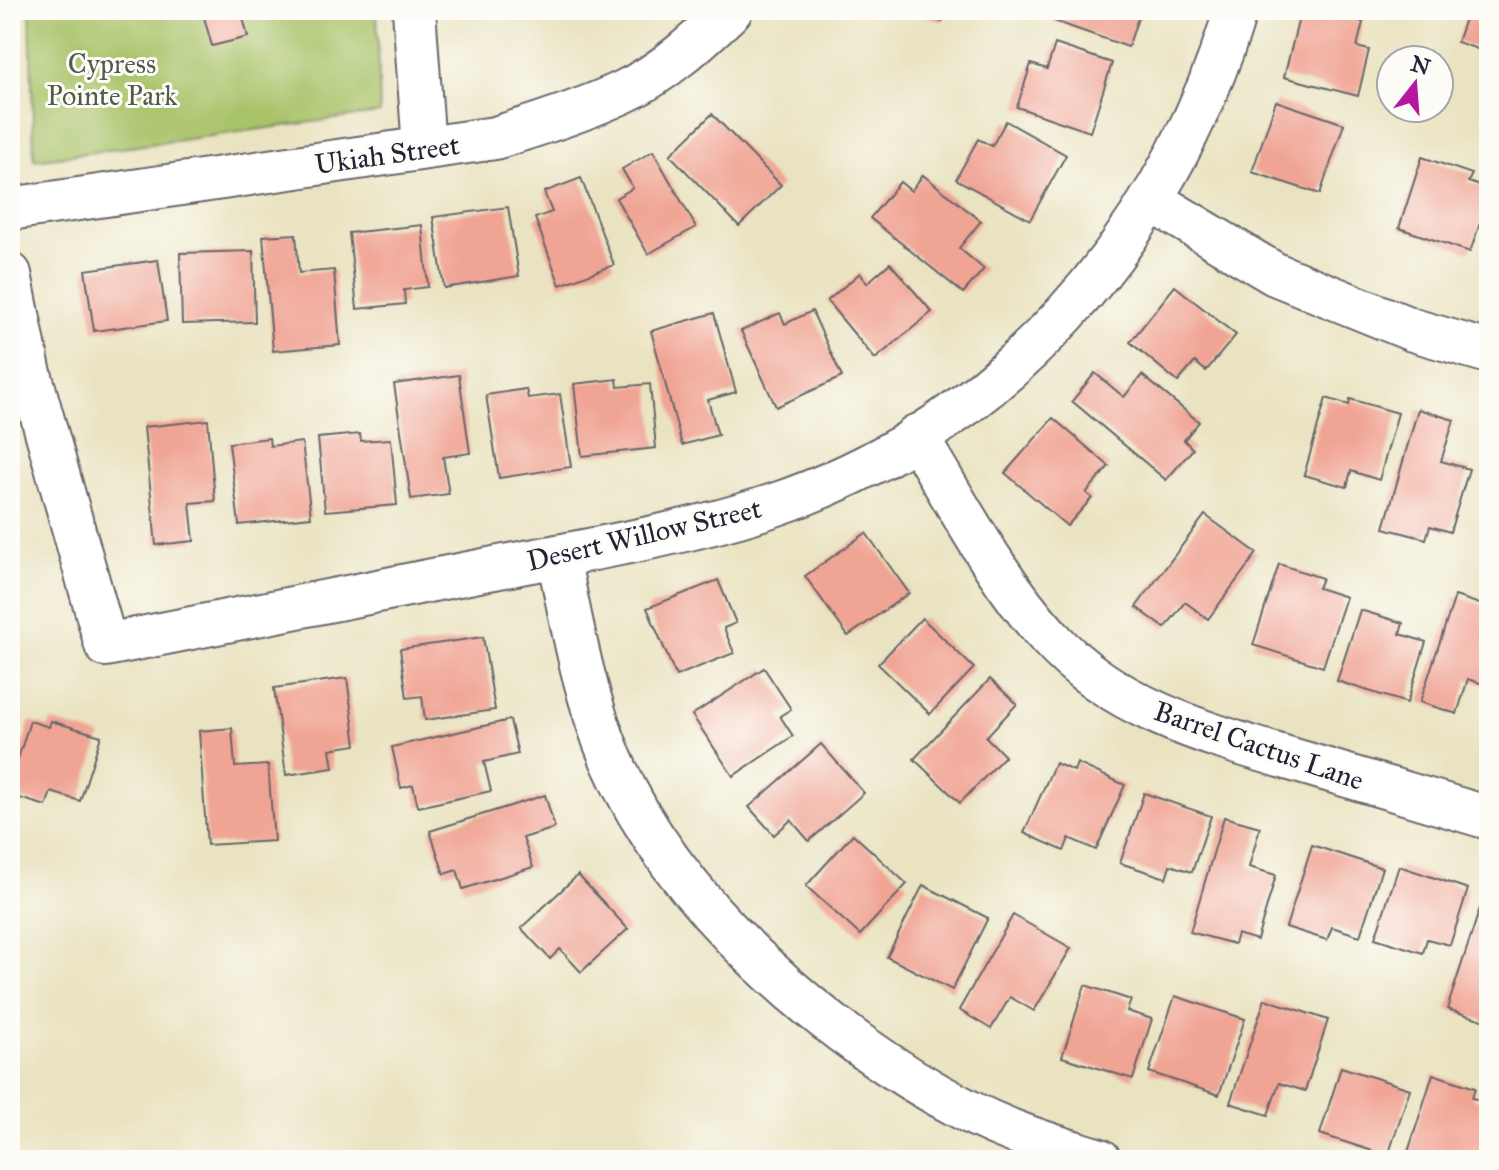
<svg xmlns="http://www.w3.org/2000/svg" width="1499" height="1170" font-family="'IM FELL Great Primer',serif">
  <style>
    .green { fill: #a9c369; stroke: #667252; stroke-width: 2 }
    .building { fill: #f0a494 }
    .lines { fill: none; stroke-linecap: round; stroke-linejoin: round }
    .minor-casing { stroke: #68666a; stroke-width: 46 }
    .minor { stroke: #fff; stroke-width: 42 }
    .labels { text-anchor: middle; stroke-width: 6; stroke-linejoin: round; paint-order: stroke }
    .park-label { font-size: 28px; fill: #515a4b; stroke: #fdfcf7 }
    .street-label { font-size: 28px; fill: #22223b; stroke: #fdfcf7 }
  </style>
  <rect width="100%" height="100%" fill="#fdfcf7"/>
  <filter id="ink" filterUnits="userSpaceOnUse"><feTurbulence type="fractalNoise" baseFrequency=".0125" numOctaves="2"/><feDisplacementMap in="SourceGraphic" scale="16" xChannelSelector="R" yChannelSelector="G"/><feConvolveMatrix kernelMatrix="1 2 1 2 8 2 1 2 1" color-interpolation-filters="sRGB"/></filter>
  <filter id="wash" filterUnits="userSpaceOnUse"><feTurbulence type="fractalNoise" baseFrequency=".006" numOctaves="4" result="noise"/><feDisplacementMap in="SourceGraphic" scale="32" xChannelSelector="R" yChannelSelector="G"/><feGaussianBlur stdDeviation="1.8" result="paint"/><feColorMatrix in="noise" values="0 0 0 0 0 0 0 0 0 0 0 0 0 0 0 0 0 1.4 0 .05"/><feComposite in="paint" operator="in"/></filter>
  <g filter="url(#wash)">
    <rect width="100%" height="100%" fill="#eae3c1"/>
    <!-- green -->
    <polygon class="green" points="30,10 377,10 380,113 34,160"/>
    <g id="blocks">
      <!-- building -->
      <g class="building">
        <polygon points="202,10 241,10 248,37 212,46"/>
        <polygon points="484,10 530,10 530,13 484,14"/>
        <polygon points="907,10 946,10 942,22"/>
        <polygon points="1023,10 1124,10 1139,15 1128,47"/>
        <polygon points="1301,10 1317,10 1363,22 1357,47 1369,50 1358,96 1284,77"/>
        <polygon points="1468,10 1489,10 1489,53 1457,42"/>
        <polygon points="1055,44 1112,63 1090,132 1017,107 1031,64 1047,69"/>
        <polygon points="1276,101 1344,124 1320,194 1252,172"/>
        <polygon points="712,114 781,185 739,226 670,155"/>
        <polygon points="1006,121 1066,155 1030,220 956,179 978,139 992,146"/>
        <polygon points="653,151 696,227 648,254 616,198 633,188 622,169"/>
        <polygon points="1422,157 1472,174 1468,182 1489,189 1489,197 1470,252 1399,228"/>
        <polygon points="923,175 981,221 959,248 984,269 963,293 870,218 900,182 911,191"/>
        <polygon points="581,178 614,265 560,285 535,218 552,212 544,192"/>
        <polygon points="508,207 519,276 444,288 433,217"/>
        <polygon points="422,225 428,287 404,290 405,304 357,309 349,233"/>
        <polygon points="296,234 299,273 334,270 340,345 273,351 263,236"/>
        <polygon points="253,251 255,322 182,324 180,253"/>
        <polygon points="158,260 167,321 94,331 85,270"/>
        <polygon points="890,263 932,312 875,359 827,301 860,273 867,283"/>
        <polygon points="1175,286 1236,335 1206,371 1195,362 1178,382 1130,342"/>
        <polygon points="812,311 842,377 776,407 741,331 780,313 785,324"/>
        <polygon points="714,313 736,392 708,400 718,435 682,445 651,331"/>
        <polygon points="1095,373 1124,397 1142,375 1199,422 1184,440 1193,449 1166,480 1072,401"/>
        <polygon points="459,375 470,453 443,457 449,494 411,499 394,384"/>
        <polygon points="617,379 618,387 650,384 656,448 582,456 574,384"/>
        <polygon points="526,389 528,398 560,394 571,467 499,478 486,395"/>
        <polygon points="1326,398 1349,405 1350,399 1398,413 1379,480 1351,471 1347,487 1304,475"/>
        <polygon points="1418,409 1454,420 1441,461 1469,469 1450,532 1430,526 1426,539 1384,528"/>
        <polygon points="1053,418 1109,466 1086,493 1092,498 1067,526 1005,473"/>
        <polygon points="208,420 215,501 190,503 194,541 156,545 144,427"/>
        <polygon points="360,434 361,441 391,439 397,505 325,511 318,438"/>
        <polygon points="269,438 270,446 302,442 311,517 239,525 229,443"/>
        <polygon points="1205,515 1257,553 1208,619 1185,602 1165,628 1136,607"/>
        <polygon points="866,533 909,593 848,636 805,576"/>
        <polygon points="1279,564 1322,578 1318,588 1346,597 1323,667 1253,645"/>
        <polygon points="718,580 736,623 724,628 734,653 676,676 647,608"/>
        <polygon points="1455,596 1489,607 1489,686 1468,679 1457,714 1420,702"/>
        <polygon points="1360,610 1403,623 1400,634 1426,642 1407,703 1337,681"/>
        <polygon points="922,618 974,668 930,714 878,664"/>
        <polygon points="483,637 495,710 425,720 422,696 407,698 400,649"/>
        <polygon points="764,668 791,709 780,716 793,736 733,776 692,715"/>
        <polygon points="347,678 356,745 330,749 333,768 286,775 274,688"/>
        <polygon points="990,679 1017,704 986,737 1005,756 960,803 914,759"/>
        <polygon points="510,720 518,754 484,762 491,791 418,807 413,785 401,788 392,747"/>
        <polygon points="30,721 49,727 51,721 101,736 80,801 51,792 46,806 10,795 10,784"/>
        <polygon points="232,728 235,767 268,765 274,841 207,845 199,731"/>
        <polygon points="821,744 864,793 809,841 791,820 774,835 749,807"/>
        <polygon points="1055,763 1074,771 1077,763 1125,785 1096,850 1069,838 1064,851 1024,833"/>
        <polygon points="1144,793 1211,816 1192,872 1170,865 1166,878 1120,863"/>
        <polygon points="545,795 555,828 523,838 533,867 463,889 457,870 444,874 430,831"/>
        <polygon points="1224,817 1260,827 1249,867 1276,875 1257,940 1237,934 1234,944 1190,932"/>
        <polygon points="853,834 907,884 860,935 806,886"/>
        <polygon points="1312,845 1382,868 1360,936 1332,927 1327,940 1286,927"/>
        <polygon points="1399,866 1468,889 1450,945 1427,939 1423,953 1375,938"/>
        <polygon points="578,875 628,929 581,972 560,949 550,959 521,928"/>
        <polygon points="923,885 988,918 952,990 887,957"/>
        <polygon points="1485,893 1489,894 1489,1022 1447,1009"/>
        <polygon points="1013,915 1071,948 1034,1011 1010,997 991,1029 959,1010"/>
        <polygon points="1085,985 1131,1000 1127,1011 1152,1019 1133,1079 1062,1057"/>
        <polygon points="1175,996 1245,1019 1219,1095 1149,1072"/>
        <polygon points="1265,999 1328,1020 1305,1091 1279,1083 1268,1115 1230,1103"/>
        <polygon points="1341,1067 1410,1089 1388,1156 1320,1134"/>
        <polygon points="1433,1074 1475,1088 1472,1098 1489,1103 1489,1139 1482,1160 1423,1160 1407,1155"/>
      </g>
    </g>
  </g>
  <g filter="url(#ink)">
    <use href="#blocks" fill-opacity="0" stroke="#68666a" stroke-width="2"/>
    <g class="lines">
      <!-- minor casing -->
      <g class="minor-casing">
        <g id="minor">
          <polyline points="414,10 424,148"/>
          <polyline points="1151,200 1275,274 1413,330 1489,352"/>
          <path d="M10,209L495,138C538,125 582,111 623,92C664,73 699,40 731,10"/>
          <path d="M10,274L29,370L106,645C233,620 361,594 489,569C584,550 681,536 774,505C1004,427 1166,238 1236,10"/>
          <path d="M916,436C958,504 996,579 1050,638C1117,713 1222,738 1314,766C1373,783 1431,801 1489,818"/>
          <path d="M558,556C572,625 584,695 612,761C674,905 827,1038 964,1109C1007,1132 1054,1146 1100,1160"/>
        </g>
      </g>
      <!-- minor -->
      <use href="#minor" class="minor"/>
    </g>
  </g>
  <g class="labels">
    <!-- park labels -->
    <g class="park-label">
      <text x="112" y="73">Cypress<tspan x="112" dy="32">Pointe Park</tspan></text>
    </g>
    <!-- street labels -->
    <g class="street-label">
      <text transform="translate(387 154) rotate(-8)" y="10">Ukiah Street</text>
      <text transform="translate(644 534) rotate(-13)" y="10">Desert Willow Street</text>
      <text transform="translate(1259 745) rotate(19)" y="10">Barrel Cactus Lane</text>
    </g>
  </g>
  <!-- margin -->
  <rect width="1499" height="1170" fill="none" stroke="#fdfcf7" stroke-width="40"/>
  <!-- north arrow -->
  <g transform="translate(1415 84) rotate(17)"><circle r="38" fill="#fdfcf7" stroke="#a5a5ac" stroke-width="2"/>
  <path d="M0-6L14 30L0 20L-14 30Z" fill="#b5179e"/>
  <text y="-12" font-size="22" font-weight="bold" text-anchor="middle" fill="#22223b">N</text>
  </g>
</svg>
